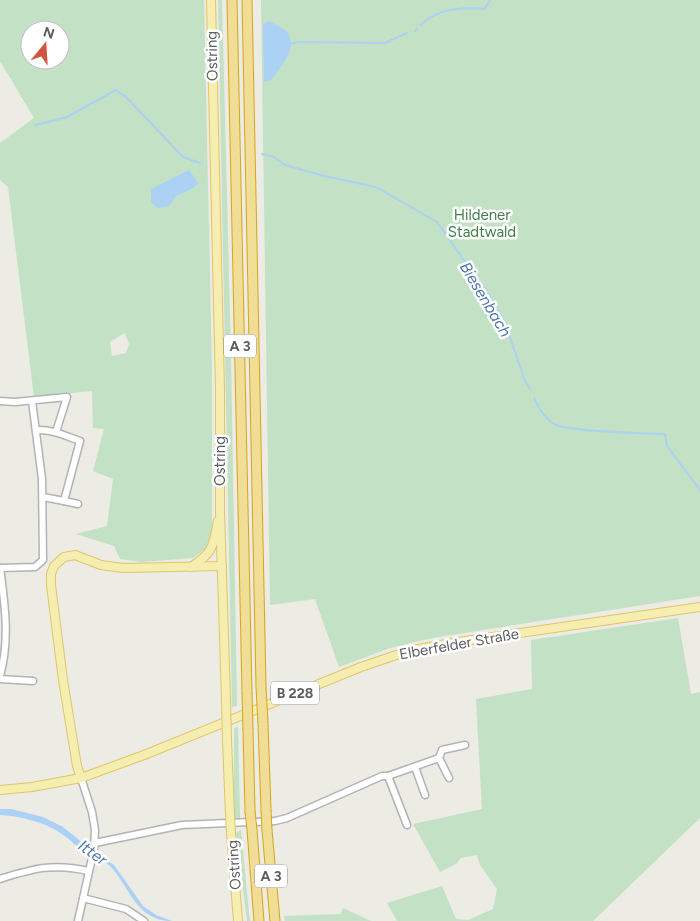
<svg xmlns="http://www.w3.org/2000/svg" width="700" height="921" font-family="Figtree,sans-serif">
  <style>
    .green { fill: #c3e1c4; fill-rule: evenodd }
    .water { fill: #abd1f5 }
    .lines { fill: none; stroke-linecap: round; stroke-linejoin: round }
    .stream { stroke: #abd1f5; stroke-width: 2 }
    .minor-casing { stroke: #b1b3b7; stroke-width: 9 }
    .major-casing { stroke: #e1c568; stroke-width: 10 }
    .highway-casing { stroke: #d6a51a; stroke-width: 11 }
    .minor { stroke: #fff; stroke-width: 6 }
    .major { stroke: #f5eeb0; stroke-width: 8 }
    .highway { stroke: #f1de96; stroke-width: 9 }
    .major-bridge-casing { stroke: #e1c568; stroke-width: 10; stroke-linecap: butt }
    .highway-bridge-casing { stroke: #d6a51a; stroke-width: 11; stroke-linecap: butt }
    .major-bridge { stroke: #f5eeb0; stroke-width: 8 }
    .highway-bridge { stroke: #f1de96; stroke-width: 9 }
    .labels { text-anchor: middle; stroke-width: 5; stroke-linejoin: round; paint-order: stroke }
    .shield { fill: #fff; stroke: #8d8e91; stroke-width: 1 }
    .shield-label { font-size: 14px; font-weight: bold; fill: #5c5e62 }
    .street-label { font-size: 15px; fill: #5c5e62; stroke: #fff }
    .park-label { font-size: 15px; fill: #3e7f45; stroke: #fff }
    .water-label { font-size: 16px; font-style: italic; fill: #4e78ad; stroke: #fff }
  </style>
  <rect width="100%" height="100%" fill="#ecebe4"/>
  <!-- green -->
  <g class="green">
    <path d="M0,0H204L212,369V535L205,549L193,558L141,562L120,559L114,546L76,534L107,526L113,479L93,471L104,429L93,428L92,391L34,397L8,187L0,180V143L34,118L0,61ZM30,30H60V60H30ZM125,333L129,344L126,353L112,356L110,342Z"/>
    <polygon points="218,0 222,0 231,354 237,706 232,707"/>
    <polygon points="261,0 700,0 700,596 432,638 390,648 339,667 315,599 270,605"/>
    <polygon points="678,618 691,694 700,692 700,818 593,921 397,921 387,903 442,886 456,919 468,920 493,909 497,889 480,865 477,855 461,858 456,864 440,872 413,824 482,809 476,699 532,689 531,640"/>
    <polygon points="238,727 240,818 234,819 234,728"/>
    <polygon points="241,830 249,913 250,921 247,921 236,833"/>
    <polygon points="343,908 371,921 285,921 284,916 341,914"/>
  </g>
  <!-- water -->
  <g class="water">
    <path d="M269,21C274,24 282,27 286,31C300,47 280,68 271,80L264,82L263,24Z"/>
    <polygon points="189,170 198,183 193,188 176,196 169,206 158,208 151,202 151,189"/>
    <path d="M0,809H11L43,817L63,827L89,848L114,865L143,906L156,915L172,921C137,921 131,890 112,868C105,860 94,858 86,853C77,847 70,839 62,834C45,822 20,816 0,815Z"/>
  </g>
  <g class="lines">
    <!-- stream -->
    <g class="stream">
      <path d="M421,25C437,8 463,7 485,9L490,0"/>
      <polyline points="415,31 417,29"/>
      <polyline points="290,44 299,42 385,43 407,33"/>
      <polyline points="36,125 67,117 116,90 127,98 183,157 200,163"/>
      <polyline points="262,154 274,157 285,165 324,176 376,187 437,222 490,297 505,323 525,381 530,389"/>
      <path d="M534,398C539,408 543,416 552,423C564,432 645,433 665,434L667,446L700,490"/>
    </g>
    <!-- minor casing -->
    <g class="minor-casing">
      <g id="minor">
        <polyline points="0,401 15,402 67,397 56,432"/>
        <path d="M36,430C51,429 66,436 80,441L64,501L43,497"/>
        <polyline points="64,501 78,504"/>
        <polyline points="0,568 35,567 43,560 42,479 32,401"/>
        <path d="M0,676C10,640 5,605 0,568"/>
        <polyline points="0,679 33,681"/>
        <polyline points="439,758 442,750 465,745"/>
        <polyline points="415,767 425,795"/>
        <polyline points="388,776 407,825"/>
        <polyline points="95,843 182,825 275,821 287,818 382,776 388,776 439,758 449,778"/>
        <path d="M0,879C34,868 54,863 89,871"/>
        <polyline points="83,898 126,909 144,921"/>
        <polyline points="78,921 94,849 95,830 92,812 81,778"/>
      </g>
    </g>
    <!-- major casing -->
    <g class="major-casing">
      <g id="major">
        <polyline points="211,0 220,389 220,512 226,700"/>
        <path d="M191,567C214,552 213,546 218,521"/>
        <polyline points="227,740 230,815"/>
        <polyline points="81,778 77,766 63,680 51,585 51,574 54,566 64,557 75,555 101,565 123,568 222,566"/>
        <polyline points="0,790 32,787 81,778 144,755 361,667 408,651 451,643 700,607"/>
        <polyline points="231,833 238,921"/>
      </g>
    </g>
    <!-- highway casing -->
    <g class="highway-casing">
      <g id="highway">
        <polyline points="232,0 247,692"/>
        <polyline points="247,0 261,687"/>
        <polyline points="263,723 266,810"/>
        <polyline points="248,730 250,811"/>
        <polyline points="252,830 259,921"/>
        <polyline points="267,830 275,921"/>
      </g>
    </g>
    <!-- minor -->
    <use href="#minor" class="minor"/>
    <!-- major -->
    <use href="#major" class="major"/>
    <!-- highway -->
    <use href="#highway" class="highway"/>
    <!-- major-bridge casing -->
    <g class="major-bridge-casing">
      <g id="major-bridge">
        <polyline points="226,700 227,740"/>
        <polyline points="230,815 231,833"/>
      </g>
    </g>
    <!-- highway-bridge casing -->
    <g class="highway-bridge-casing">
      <g id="highway-bridge">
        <polyline points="261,687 263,723"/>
        <polyline points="247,692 248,730"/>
        <polyline points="266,810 267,830"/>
        <polyline points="250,811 252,830"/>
      </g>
    </g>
    <!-- major-bridge -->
    <use href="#major-bridge" class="major-bridge"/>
    <!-- highway-bridge -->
    <use href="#highway-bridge" class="highway-bridge"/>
  </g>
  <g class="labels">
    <!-- shield labels -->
    <g class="shield">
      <rect x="224" y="334.5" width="32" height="23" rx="4"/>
      <rect x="271" y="681.5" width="48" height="23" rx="4"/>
      <rect x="255" y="864.5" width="32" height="23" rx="4"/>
    </g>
    <g class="shield-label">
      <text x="240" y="351">A 3</text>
      <text x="295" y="698">B 228</text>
      <text x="271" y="881">A 3</text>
    </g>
    <!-- street labels -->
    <g class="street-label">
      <text transform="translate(212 56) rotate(-91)" y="5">Ostring</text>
      <text transform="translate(220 461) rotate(-90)" y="5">Ostring</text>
      <text transform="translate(459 644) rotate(-10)" y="5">Elberfelder Straße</text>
      <text transform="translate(234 865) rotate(-94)" y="5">Ostring</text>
    </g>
    <!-- park labels -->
    <g class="park-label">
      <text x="482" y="220">Hildener<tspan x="482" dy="17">Stadtwald</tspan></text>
    </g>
    <!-- water labels -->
    <g class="water-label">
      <text transform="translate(486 299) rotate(59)" y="6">Biesenbach</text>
      <text transform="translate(93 852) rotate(35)" y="6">Itter</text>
    </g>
  </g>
  <!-- north arrow -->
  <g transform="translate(45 45) rotate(18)"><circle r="24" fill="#ffffff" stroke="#bebfc0"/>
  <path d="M0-4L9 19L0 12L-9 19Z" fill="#d55441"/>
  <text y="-8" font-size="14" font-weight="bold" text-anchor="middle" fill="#5c5e62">N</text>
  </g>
</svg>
